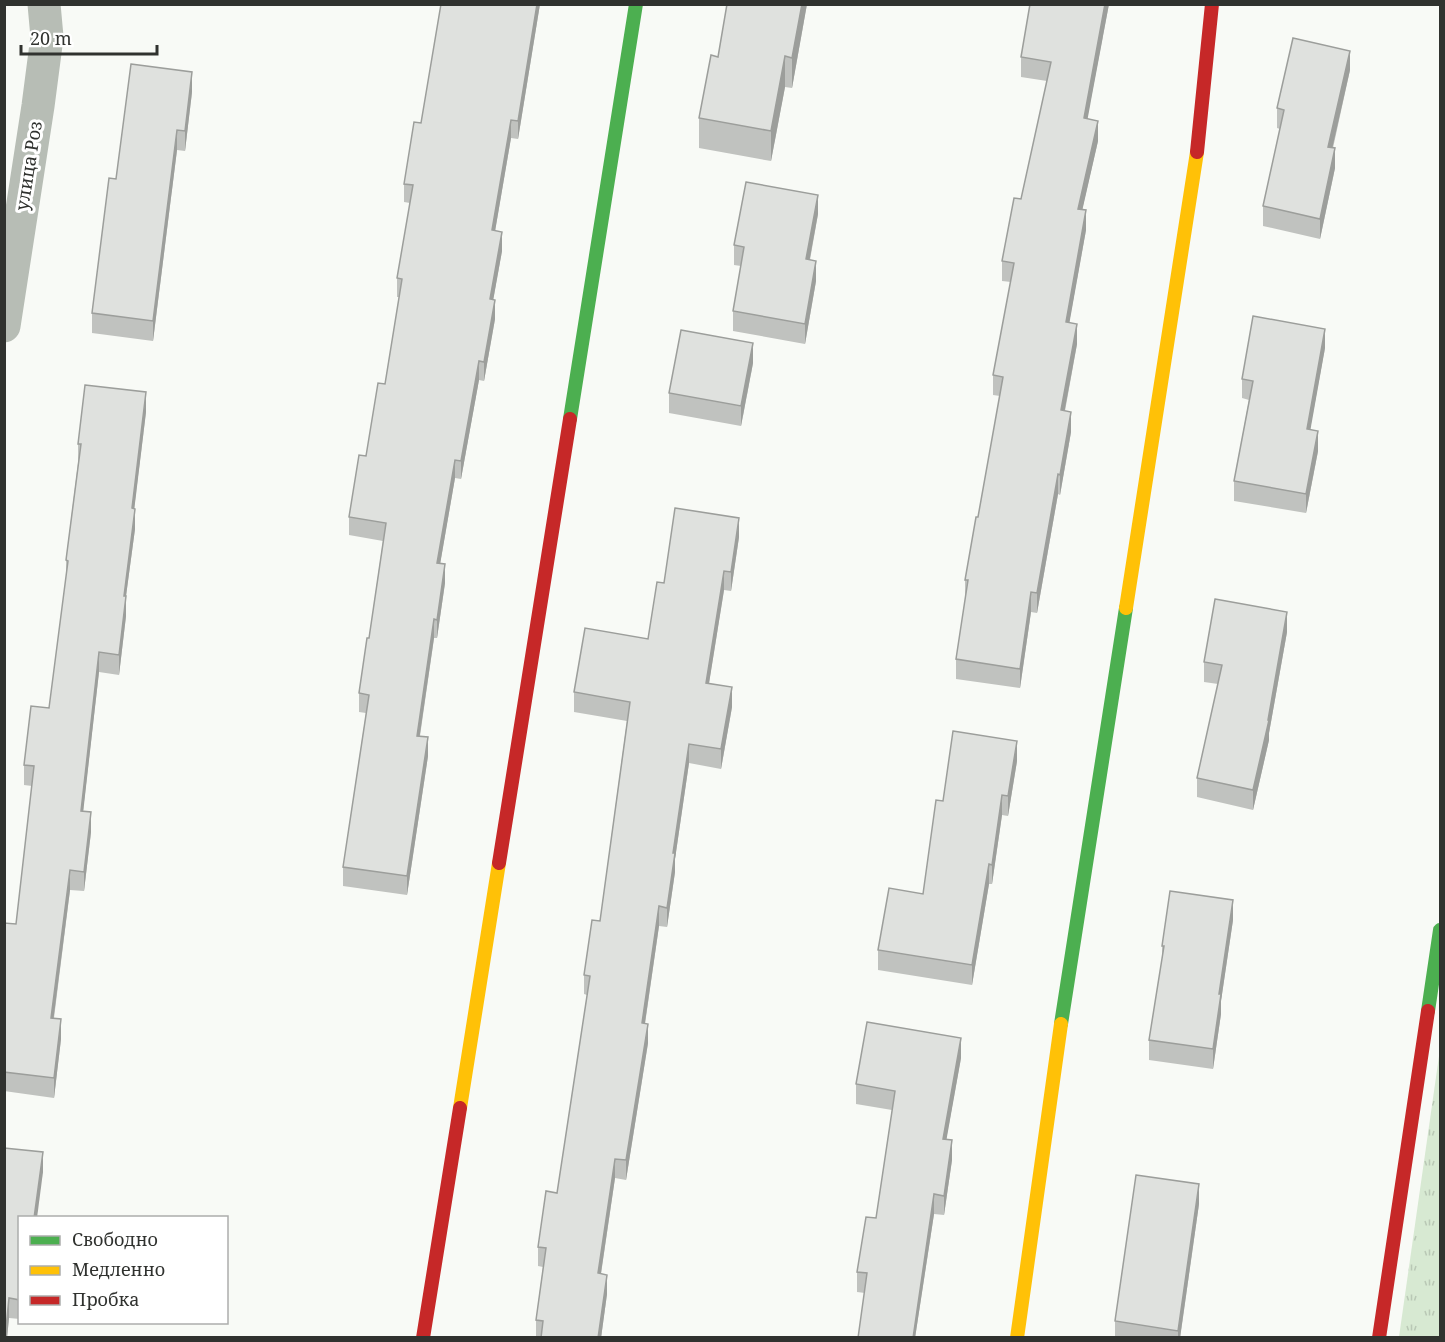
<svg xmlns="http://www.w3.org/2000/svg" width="1445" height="1342" font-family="'Noto Serif',serif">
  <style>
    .grass { fill: url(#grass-tufts) }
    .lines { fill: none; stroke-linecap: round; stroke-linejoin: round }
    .street { stroke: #b7bdb5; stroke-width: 33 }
    .fast { stroke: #4caf50; stroke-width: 14 }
    .slow { stroke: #ffc107; stroke-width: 14 }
    .jam { stroke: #c62828; stroke-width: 14 }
    .wall { fill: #c0c2bf }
    .shaded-wall { fill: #9c9e9b }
    .building { fill: #dfe1de; stroke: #9c9e9b; stroke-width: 1.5 }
    .labels { text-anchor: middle; stroke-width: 6; stroke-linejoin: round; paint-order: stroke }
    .street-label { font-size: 18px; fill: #30322f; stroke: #fff }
  </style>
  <defs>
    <pattern id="grass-tufts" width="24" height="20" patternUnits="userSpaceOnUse" patternTransform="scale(1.5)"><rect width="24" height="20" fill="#d7e9d2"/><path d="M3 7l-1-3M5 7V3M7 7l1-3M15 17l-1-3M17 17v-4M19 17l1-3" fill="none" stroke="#b9c8b5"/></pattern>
  </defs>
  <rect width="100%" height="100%" fill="#f8faf6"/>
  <!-- grass -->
  <polygon class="grass" points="1440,1049 1440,1337 1399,1337"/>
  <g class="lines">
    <!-- street -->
    <polyline class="street" points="4,326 38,106 47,37 44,4"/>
    <!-- fast -->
    <g class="fast">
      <polyline points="570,419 636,4"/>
      <polyline points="1428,1011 1440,930"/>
      <polyline points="1061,1024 1126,608"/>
    </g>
    <!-- slow -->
    <g class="slow">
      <polyline points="1126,608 1197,152"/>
      <polyline points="460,1108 499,863"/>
      <polyline points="1017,1338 1061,1024"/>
    </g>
    <!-- jam -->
    <g class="jam">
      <polyline points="1197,152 1212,4"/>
      <polyline points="499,863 570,419"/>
      <polyline points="423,1338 460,1108"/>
      <polyline points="1379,1338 1428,1011"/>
    </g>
  </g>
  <!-- wall -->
  <g class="wall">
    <polygon points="441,4 540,4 518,139 511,138 495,231 502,251 493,300 495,319 484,381 479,380 461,479 455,478 440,564 445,583 437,638 434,638 420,736 428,756 407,895 343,886 343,867 366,713 359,712 359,693 369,638 383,541 349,535 349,517 385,384 399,297 397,297 397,278 410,203 404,202 404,184 421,123"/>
    <polygon points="727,4 807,4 792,88 785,87 771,161 699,148 699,118 718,57"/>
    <polygon points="1030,4 1109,4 1087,119 1098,141 1082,210 1086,230 1069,323 1077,344 1065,411 1071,432 1060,495 1058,494 1037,613 1031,612 1020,688 956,679 956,659 965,600 965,580 978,517 1000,396 993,395 993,375 1011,282 1002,281 1002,261 1021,199 1047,81 1021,77 1021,57"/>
    <polygon points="1350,70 1333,148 1335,168 1320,239 1263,226 1263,206 1280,129 1277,128 1277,108"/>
    <polygon points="192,92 185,151 177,150 153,341 92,333 92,313 116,179"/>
    <polygon points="818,214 810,260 816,281 805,344 733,331 733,311 741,266 734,265 734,245"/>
    <polygon points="1325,348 1310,429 1318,451 1306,513 1234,501 1234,481 1249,400 1242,398 1242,379"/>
    <polygon points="753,363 741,426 669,413 669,393"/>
    <polygon points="146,412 134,509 135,529 126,596 126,616 119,675 99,672 83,811 91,832 84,891 70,890 54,1018 61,1039 54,1098 4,1091 4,923 16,924 32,786 24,785 24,765 49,708 66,580 66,560 78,463 78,444"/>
    <polygon points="739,537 731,591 724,590 709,683 732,707 721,769 689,763 675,859 675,872 667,927 659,926 645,1024 648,1043 626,1180 615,1178 601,1274 607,1294 601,1338 536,1338 536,1320 543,1267 538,1266 538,1247 557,1193 587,995 584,994 584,975 600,921 627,721 574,712 574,692 648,639 664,583"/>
    <polygon points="1287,632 1269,733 1269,740 1253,810 1197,797 1197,778 1218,684 1204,682 1204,662"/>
    <polygon points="1017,761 1008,816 1002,815 992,884 989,884 972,985 878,970 878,950 923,894 943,801"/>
    <polygon points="1233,920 1221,1001 1221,1014 1213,1069 1149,1060 1149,1040 1162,961 1162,946"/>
    <polygon points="961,1058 946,1140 952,1160 944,1215 934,1214 915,1338 858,1338 865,1293 857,1292 857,1272 876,1218 892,1110 856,1104 856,1084"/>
    <polygon points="4,1148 43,1172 20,1218 20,1319 9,1318 7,1338 4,1338"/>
    <polygon points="1199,1204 1180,1338 1115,1338 1115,1321"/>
  </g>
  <!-- shaded-wall -->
  <g class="shaded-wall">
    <polygon points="537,4 540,4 518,139 518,121"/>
    <polygon points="802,4 807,4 792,88 792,58"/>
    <polygon points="1105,4 1109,4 1084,138 1084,118"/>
    <polygon points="1350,51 1350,70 1328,167 1328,147"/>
    <polygon points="785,56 785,87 771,161 771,131"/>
    <polygon points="192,72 192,92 185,151 185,131"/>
    <polygon points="511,120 511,138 492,249 492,230"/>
    <polygon points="1098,121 1098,141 1078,229 1078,209"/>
    <polygon points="177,130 177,150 153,341 153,321"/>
    <polygon points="1335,148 1335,168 1320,239 1320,219"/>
    <polygon points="818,195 818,214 806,279 806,259"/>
    <polygon points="1086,210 1086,230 1066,342 1066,322"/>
    <polygon points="502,232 502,251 490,318 490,299"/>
    <polygon points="816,261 816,281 805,344 805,324"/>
    <polygon points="495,300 495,319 484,381 484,362"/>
    <polygon points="1077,324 1077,344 1061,430 1061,410"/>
    <polygon points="1325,329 1325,348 1307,449 1307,429"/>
    <polygon points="753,343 753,363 741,426 741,406"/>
    <polygon points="479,361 479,380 461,479 461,461"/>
    <polygon points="146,392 146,412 132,528 132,508"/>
    <polygon points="1071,412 1071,432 1060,495 1060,475"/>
    <polygon points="1318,431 1318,451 1306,513 1306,494"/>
    <polygon points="455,460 455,478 437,582 437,563"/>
    <polygon points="1058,474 1058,494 1037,613 1037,593"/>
    <polygon points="135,509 135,529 126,596 126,616 119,675 119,655 124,596"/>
    <polygon points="739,518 739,537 731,591 731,572"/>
    <polygon points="445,564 445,583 437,638 437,620"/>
    <polygon points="724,571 724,590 706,702 706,683"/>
    <polygon points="1031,592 1031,612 1020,688 1020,669"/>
    <polygon points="1287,612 1287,632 1269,733 1269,740 1253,810 1253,790 1268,720"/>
    <polygon points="434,619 434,638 417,754 417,736"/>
    <polygon points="99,652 99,672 81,831 81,811"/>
    <polygon points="732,687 732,707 721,769 721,749"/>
    <polygon points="428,737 428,756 407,895 407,876"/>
    <polygon points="1017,741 1017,761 1008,816 1008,796"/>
    <polygon points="689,744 689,763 675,859 675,872 667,927 667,908 673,853"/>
    <polygon points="1002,795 1002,815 992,884 992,865"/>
    <polygon points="91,812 91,832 84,891 84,872"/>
    <polygon points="989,864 989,884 972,985 972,965"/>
    <polygon points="70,870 70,890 51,1038 51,1018"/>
    <polygon points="1233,900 1233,920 1221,1001 1221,1014 1213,1069 1213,1049 1219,994"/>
    <polygon points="659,906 659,926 642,1043 642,1023"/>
    <polygon points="61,1019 61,1039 54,1098 54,1078"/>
    <polygon points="648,1024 648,1043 626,1180 626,1160"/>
    <polygon points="961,1038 961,1058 943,1159 943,1139"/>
    <polygon points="952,1140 952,1160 944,1215 944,1196"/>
    <polygon points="43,1152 43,1172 37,1218 34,1218"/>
    <polygon points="615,1159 615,1178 598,1293 598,1273"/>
    <polygon points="1199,1184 1199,1204 1180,1338 1178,1338 1178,1331"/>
    <polygon points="934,1194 934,1214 915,1338 913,1338"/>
    <polygon points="607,1275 607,1294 601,1338 598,1338"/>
    <polygon points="9,1298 9,1318 7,1338 5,1338"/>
  </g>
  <!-- building -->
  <g class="building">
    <polygon points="441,4 537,4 518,121 511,120 492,230 502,232 490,299 495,300 484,362 479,361 461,461 455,460 437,563 445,564 437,620 434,619 417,736 428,737 407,876 343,867 369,695 359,693 367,638 369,638 386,523 349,517 359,455 366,456 378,383 385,384 402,279 397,278 413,185 404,184 414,122 421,123"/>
    <polygon points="727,4 802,4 792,58 785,56 771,131 699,118 711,55 718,57"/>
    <polygon points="1030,4 1105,4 1084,118 1098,121 1078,209 1086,210 1066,322 1077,324 1061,410 1071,412 1060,475 1058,474 1037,593 1031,592 1020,669 956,659 968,580 965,580 976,517 978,517 1003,377 993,375 1014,263 1002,261 1014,198 1021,199 1051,62 1021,57"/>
    <polygon points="1293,38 1350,51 1328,147 1335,148 1320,219 1263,206 1284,110 1277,108"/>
    <polygon points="131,64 192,72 185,131 177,130 153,321 92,313 109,178 116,179"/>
    <polygon points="746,182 818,195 806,259 816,261 805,324 733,311 744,247 734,245"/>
    <polygon points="1253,316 1325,329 1307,429 1318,431 1306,494 1234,481 1253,381 1242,379"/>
    <polygon points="681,330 753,343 741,406 669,393"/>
    <polygon points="85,385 146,392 132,508 135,509 124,596 126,596 119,655 99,652 81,811 91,812 84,872 70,870 51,1018 61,1019 54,1078 4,1072 4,923 16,924 34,766 24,765 31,706 49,708 68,561 66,560 81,444 78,444"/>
    <polygon points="675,508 739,518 731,572 724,571 706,683 732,687 721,749 689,744 673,853 675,853 667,908 659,906 642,1023 648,1024 626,1160 615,1159 598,1273 607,1275 598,1338 541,1338 543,1321 536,1320 546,1248 538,1247 546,1191 557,1193 590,976 584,975 592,920 600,921 630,702 574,692 585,628 648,639 657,582 664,583"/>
    <polygon points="1215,599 1287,612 1268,720 1269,720 1253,790 1197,778 1222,665 1204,662"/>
    <polygon points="953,731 1017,741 1008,796 1002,795 992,865 989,864 972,965 878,950 889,888 923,894 936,800 943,801"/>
    <polygon points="1170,891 1233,900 1219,994 1221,994 1213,1049 1149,1040 1164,946 1162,946"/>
    <polygon points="867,1022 961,1038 943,1139 952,1140 944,1196 934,1194 913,1338 858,1338 867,1273 857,1272 866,1217 876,1218 895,1091 856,1084"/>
    <polygon points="4,1148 43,1152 34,1218 20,1218 20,1300 9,1298 5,1338"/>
    <polygon points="1136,1175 1199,1184 1178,1331 1115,1321"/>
  </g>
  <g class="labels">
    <!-- street labels -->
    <g class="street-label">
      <text transform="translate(29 166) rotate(-81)" y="6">улица Роз</text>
    </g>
  </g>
  <!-- border -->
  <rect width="1445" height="1342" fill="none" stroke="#30322f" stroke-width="12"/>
  <!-- legend -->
  <rect x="18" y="1216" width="210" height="108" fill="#ffffff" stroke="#acadac" stroke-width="1.5"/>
  <rect x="30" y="1236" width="30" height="9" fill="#4caf50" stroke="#acadac" stroke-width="1.5"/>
  <text x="72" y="1246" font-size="18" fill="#30322f">Свободно</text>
  <rect x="30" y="1266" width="30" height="9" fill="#ffc107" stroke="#acadac" stroke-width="1.5"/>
  <text x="72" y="1276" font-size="18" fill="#30322f">Медленно</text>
  <rect x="30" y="1296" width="30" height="9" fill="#c62828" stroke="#acadac" stroke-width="1.5"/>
  <text x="72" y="1306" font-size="18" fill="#30322f">Пробка</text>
  <!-- scale -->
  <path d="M21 45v9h136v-9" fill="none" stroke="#30322f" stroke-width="3"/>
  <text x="30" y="45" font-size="18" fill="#30322f" stroke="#ffffff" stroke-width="4.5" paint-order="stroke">20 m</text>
</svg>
